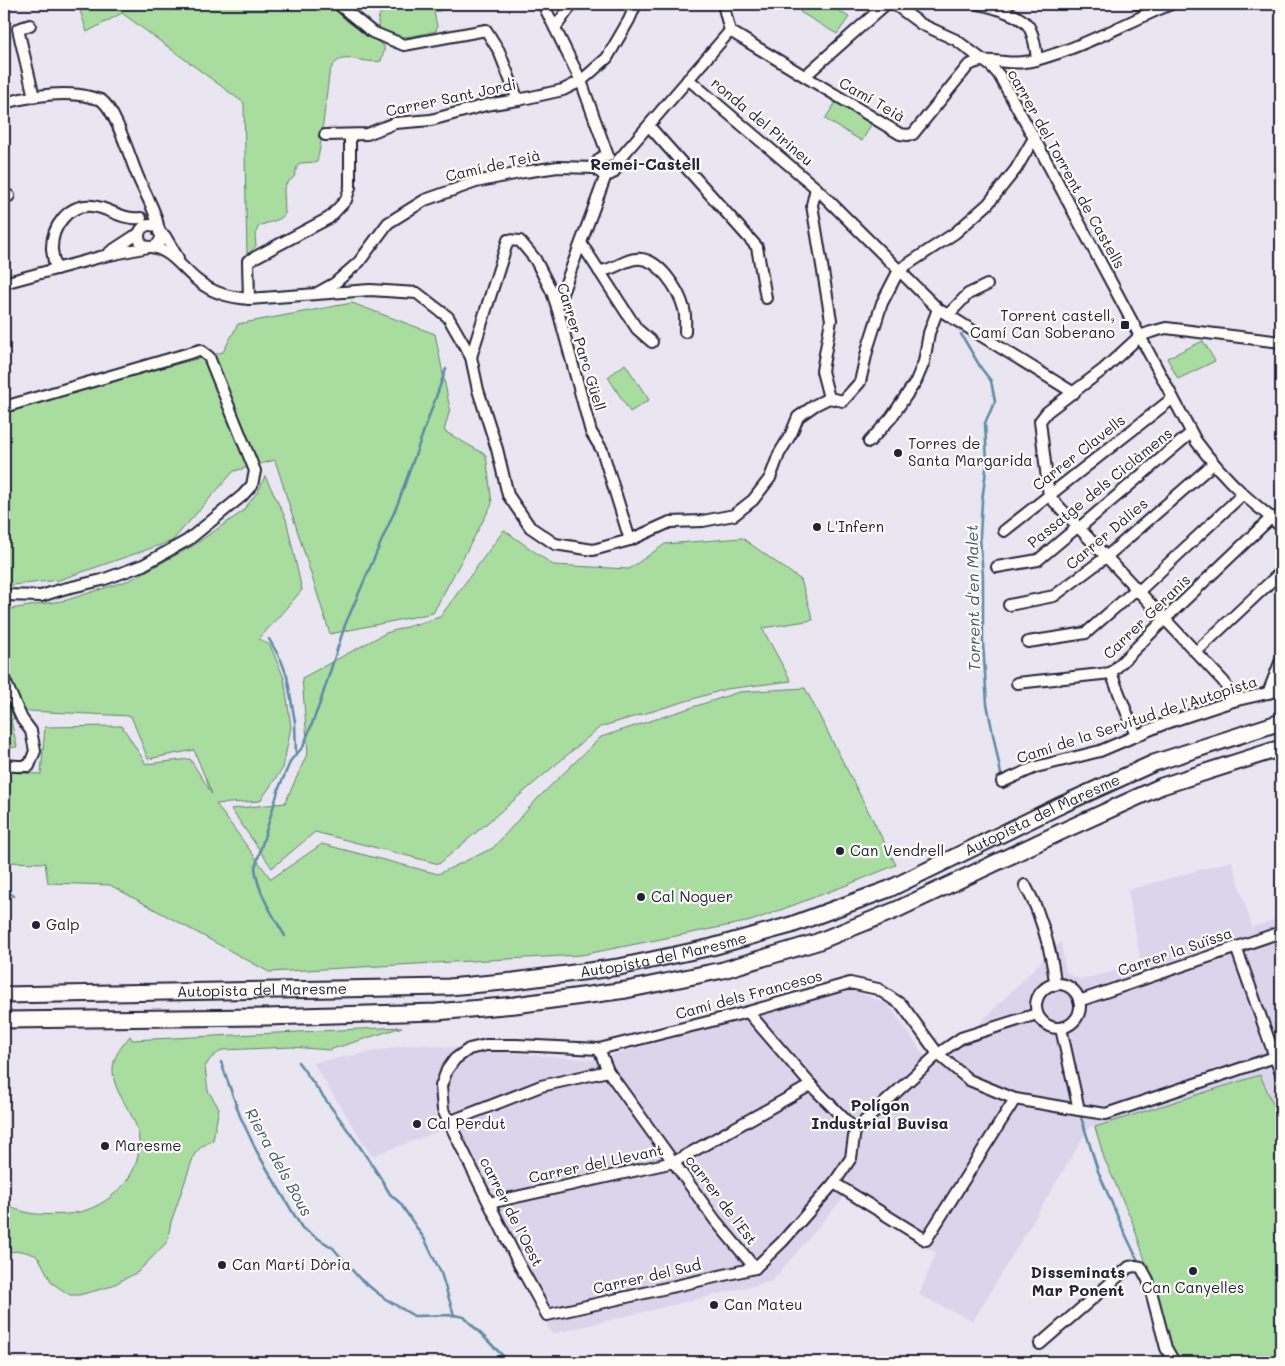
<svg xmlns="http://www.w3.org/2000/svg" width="1285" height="1366" font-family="Mali,sans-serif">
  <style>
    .built { fill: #dbd5ec }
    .green { fill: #a8dd9f; stroke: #65806d }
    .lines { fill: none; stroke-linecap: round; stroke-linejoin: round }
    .stream { stroke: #5f8aa3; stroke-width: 2.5 }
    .minor-casing { stroke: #22223b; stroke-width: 14 }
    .highway-casing { stroke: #22223b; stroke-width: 19 }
    .minor { stroke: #fdfcf7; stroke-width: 10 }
    .highway { stroke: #fdfcf7; stroke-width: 15 }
    .poi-dot { fill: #22223b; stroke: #fdfcf7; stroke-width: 2 }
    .labels { text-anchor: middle; stroke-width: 4.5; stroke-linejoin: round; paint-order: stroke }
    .street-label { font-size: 15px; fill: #22223b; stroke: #fdfcf7 }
    .poi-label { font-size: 15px; fill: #22223b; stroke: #fdfcf7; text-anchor: start }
    .neighbourhood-label { font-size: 16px; font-weight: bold; fill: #22223b; stroke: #fdfcf7 }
    .water-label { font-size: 16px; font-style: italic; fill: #40566f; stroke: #fdfcf7 }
  </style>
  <rect width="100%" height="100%" fill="#e9e5f1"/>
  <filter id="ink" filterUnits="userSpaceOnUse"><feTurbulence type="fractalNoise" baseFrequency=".02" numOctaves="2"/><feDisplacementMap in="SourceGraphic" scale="10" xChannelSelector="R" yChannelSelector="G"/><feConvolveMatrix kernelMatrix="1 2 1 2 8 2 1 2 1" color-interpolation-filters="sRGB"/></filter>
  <g filter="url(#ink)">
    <!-- built -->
    <polygon class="built" points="1232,861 1252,927 1281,918 1281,1122 1260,1075 1095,1127 1090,1126 973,1321 919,1295 936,1253 845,1196 772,1281 552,1334 445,1129 372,1156 313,1063 414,1044 592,1060 851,990 888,1004 934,1069 1061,942 1066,972 1080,980 1141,964 1128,890"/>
    <!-- green -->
    <g class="green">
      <path d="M78,4H333V7L348,22L384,46V51L381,61C362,65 336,46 329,75L320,148L317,162L300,163L297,167L294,177L286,184L284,189L285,214C278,223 267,221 258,227L255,236L256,246L247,256L244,103L122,13L87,32Z"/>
      <path d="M385,4H476L434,12L437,26L436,31C416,35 403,41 384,32C380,30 378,27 378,22C378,15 383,10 385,4Z"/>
      <polygon points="806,4 828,4 849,17 837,34 800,12"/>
      <polygon points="836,102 872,123 862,141 825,119"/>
      <polygon points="352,303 435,334 450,409 444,431 486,455 492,504 433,613 330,634 275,460 234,471 172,541 59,580 4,586 4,410 223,352 238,324"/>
      <polygon points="1203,341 1215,361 1178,379 1167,358"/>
      <polygon points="625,364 649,400 630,412 608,377"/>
      <polygon points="265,476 286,519 302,590 259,639 270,645 284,678 291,727 283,768 260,801 216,804 271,879 322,844 438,874 493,848 538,798 601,737 739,692 805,688 896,865 847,885 751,921 581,955 269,972 110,885 48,883 45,863 4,862 4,772 41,774 45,727 122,726 146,764 190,759 212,794 194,750 148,759 131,716 28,711 11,720 17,747 4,748 4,610 67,600 130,580 191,547 242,512 259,490"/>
      <polygon points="504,530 553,565 629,569 665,544 742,538 801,580 813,620 762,628 791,681 726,689 600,727 439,864 315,832 272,868 231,809 285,803 308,752 302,678 386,633 440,617"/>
      <path d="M402,1027L329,1050L292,1047L222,1050L210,1059L205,1067L208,1091L219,1108L213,1140L201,1147L194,1155L171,1222L167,1242L138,1272L109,1287L79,1295H70L52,1283L40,1260L35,1255L22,1251L4,1252V1205C12,1208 21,1211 29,1213C37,1215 67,1215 75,1213C109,1207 142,1176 139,1140C138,1114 112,1095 113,1069C113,1056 122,1046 130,1036L132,1040Z"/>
      <polygon points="1260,1075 1281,1122 1281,1362 1182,1362 1170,1345 1150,1275 1132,1221 1104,1158 1095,1127"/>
    </g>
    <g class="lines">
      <!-- stream -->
      <g class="stream">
        <polyline points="961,334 981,368 991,381 995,401 985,423 987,462 982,501 980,537 983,576 983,643 987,704 1002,779"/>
        <polyline points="269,639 281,660 287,676 295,722 296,755"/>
        <polyline points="4,890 14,896"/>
        <path d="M285,936C272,914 258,893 255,868L279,788L291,760L303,747L320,703L345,625L398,503L446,369"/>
        <polyline points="221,1062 240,1116 257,1152 302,1228 333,1248 360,1279 384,1298 414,1316 454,1315 464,1317 509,1362"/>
        <polyline points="298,1062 358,1144 380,1177 390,1194 400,1203 425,1240 441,1273 454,1315"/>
        <polyline points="1080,1114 1098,1171 1123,1229 1139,1263"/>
      </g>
      <!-- minor casing -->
      <g class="minor-casing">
        <g id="minor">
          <polyline points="338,4 372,32 404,45 486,30 499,51 518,100"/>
          <path d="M543,4L581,81L608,156C604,156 600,157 598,161C592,175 617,183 616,163L730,31"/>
          <polyline points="723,4 730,31"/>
          <path d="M894,4L921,24L956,40L992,67L999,75L1034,138L1196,441C1210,460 1225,477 1243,494C1255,505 1269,515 1281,527"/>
          <path d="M978,4C992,7 1024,15 1030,29C1035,39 1036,50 1037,60"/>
          <polyline points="1138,4 1146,6 1162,6"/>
          <polyline points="30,25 18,29 34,97"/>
          <polyline points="555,28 572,4"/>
          <path d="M730,31L900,134L907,135L913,134L968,66C984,55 1005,65 1024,62C1037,61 1049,56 1061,52C1099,39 1134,19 1171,4"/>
          <polyline points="805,76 886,4"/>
          <polyline points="688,79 816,188 938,309 1074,393"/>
          <path d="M4,103C31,96 63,90 90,97C93,98 99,99 101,100C115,109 129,155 136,172C143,191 157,211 159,232"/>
          <polyline points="649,126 757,247 766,298"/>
          <polyline points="325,135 367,134 395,123 431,120 486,105 518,100 563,90 581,81 607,58 629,20 636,4"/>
          <polyline points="816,188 812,205 831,320 822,371 829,398 843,401 860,382 868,347 882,303 899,270 955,233 988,204 1016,169 1034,138"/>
          <polyline points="4,197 9,196"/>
          <circle cx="150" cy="236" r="11"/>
          <polyline points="160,233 165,236 178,258"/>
          <polyline points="581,243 637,329 652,342"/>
          <path d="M151,247C172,250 182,269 198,281C214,294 230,297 249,299L370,290L417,293L448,317L471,357L478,390L497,449L508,495L530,527L555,544L593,550L630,540L670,522L703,521L734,515L753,500L770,478L779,454L791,434L798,417L815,405L829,398"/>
          <polyline points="110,252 133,237 139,234"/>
          <path d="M56,269C54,263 53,256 52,250C51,227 68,204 92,206C110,208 121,220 141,218"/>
          <path d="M599,271C615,270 623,260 636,259C658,256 679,290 684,309C686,316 685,325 685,332"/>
          <polyline points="4,283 100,257 148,247"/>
          <polyline points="317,293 335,283 359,262 388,223 425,200 476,182 524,172 558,167 597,168"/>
          <polyline points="249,299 248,261 329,218 346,200 350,187 350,135"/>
          <polyline points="557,307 606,175"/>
          <polyline points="948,315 968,294 987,285"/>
          <polyline points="471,357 508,240 520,241 535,259 552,292 557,307 591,432 602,450 630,540"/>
          <polyline points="4,407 200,350 209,357 255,471 252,485 242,496 188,540 143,565 102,580 63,589 41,596 4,595"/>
          <polyline points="869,442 891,418 916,381 924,362 929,333 938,309"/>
          <polyline points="1049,496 1040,421 1047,412 1104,369 1140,336 1151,332 1166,328 1281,342"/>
          <polyline points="1049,496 1224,682 1233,701"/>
          <polyline points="1004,531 1173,398"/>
          <polyline points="997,567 1038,560 1075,529 1079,528 1191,433"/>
          <polyline points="1009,605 1054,596 1106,557 1213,464"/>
          <polyline points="1028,642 1086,633 1133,592 1138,592 1243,494"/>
          <polyline points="1196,652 1281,572"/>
          <polyline points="1111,673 1136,736"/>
          <polyline points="4,679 22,719 31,731 35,751 29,766 17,766 4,765"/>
          <polyline points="1017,683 1111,673 1165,619 1272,517"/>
          <polyline points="1268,693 1281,660"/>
          <polyline points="1002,782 1036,767 1100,751 1166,723 1233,701 1281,690"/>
          <path d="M1025,885C1029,893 1034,902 1037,910C1045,931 1054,963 1055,985"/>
          <polyline points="1236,947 1281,1074"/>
          <circle cx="1058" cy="1006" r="22"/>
          <polyline points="1079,1001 1281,932"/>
          <polyline points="748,1012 811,1085 855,1130"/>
          <polyline points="1061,1028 1079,1110 1106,1114 1281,1055"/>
          <polyline points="599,1049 608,1071 715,1220 755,1268"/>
          <polyline points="449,1122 541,1086 608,1071"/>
          <polyline points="855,1130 938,1054 961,1038 1037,1014"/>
          <polyline points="834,1183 926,1240 1015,1099"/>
          <polyline points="489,1203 674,1162 811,1085"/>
          <polyline points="755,1268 547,1315 519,1264 443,1110 441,1086 447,1070 455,1059 469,1049 486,1045 516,1045 599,1049 748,1012 850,983 878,989 902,1005 938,1054 969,1080 1015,1099 1079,1110"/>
          <polyline points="755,1268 782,1242 834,1183 851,1158 855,1130"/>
          <polyline points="1040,1344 1129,1267 1135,1266 1141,1267 1148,1280 1166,1348 1174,1362"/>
        </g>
      </g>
      <!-- highway casing -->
      <g class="highway-casing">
        <g id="highway">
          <path id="s1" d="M4,995L449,987L514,981L619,967L712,947L791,925L889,889L1059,806L1154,763L1281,722"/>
          <polyline points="4,1020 266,1017 436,1012 515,1005 626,990 723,970 817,942 896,910 1067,829 1162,786 1281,748"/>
        </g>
      </g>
      <!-- minor -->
      <use href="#minor" class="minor"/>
      <!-- highway -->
      <use href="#highway" class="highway"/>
    </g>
  </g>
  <!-- markers -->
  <g class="poi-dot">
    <rect x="1120" y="320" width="10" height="10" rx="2.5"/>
    <circle cx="898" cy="453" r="5"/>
    <circle cx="817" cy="527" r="5"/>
    <circle cx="840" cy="851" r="5"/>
    <circle cx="641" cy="897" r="5"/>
    <circle cx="36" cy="925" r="5"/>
    <circle cx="417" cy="1124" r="5"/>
    <circle cx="105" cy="1146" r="5"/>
    <circle cx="222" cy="1265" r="5"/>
    <circle cx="1193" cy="1271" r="5"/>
    <circle cx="714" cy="1305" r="5"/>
  </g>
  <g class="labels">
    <!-- street labels -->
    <g class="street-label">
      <text transform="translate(451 98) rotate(-12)" y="5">Carrer Sant Jordi</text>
      <text transform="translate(872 100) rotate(30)" y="5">Camí Teià</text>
      <text transform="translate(762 122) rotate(40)" y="5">ronda del Pirineu</text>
      <text transform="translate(493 166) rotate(-13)" y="5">Camí de Teià</text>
      <text transform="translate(1066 169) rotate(61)" y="5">carrer del Torrent de Castells</text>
      <text transform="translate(581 347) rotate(73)" y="5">Carrer Parc Güell</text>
      <text transform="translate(1079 453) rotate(-38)" y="5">Carrer Clavells</text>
      <text transform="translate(1100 488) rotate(-39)" y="5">Passatge dels Ciclàmens</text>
      <text transform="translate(1107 534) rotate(-40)" y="5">Carrer Dàlies</text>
      <text transform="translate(1147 617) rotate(-44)" y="5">Carrer Geranis</text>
      <text transform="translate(1137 720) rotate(-18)" y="5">Camí de la Servitud de l'Autopista</text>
      <text dy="5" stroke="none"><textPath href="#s1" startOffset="1068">Autopista del Maresme</textPath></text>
      <text transform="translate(1175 952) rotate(-19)" y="5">Carrer la Suïssa</text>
      <text dy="5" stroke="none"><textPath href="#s1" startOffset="662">Autopista del Maresme</textPath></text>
      <text dy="5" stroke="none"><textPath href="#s1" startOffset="258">Autopista del Maresme</textPath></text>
      <text transform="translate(749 995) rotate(-15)" y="5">Camí dels Francesos</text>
      <text transform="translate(596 1164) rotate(-12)" y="5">Carrer del Llevant</text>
      <text transform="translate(721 1200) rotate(53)" y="5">carrer de l'Est</text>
      <text transform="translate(511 1212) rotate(63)" y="5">carrer de l'Oest</text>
      <text transform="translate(647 1277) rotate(-13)" y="5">Carrer del Sud</text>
    </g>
    <!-- poi labels -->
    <g class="poi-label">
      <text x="1115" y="321" text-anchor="end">Torrent castell,<tspan x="1115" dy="17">Camí Can Soberano</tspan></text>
      <text x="908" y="449">Torres de<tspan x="908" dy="17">Santa Margarida</tspan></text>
      <text x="827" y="532">L'Infern</text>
      <text x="850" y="856">Can Vendrell</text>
      <text x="651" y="902">Cal Noguer</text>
      <text x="46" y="930">Galp</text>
      <text x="427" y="1129">Cal Perdut</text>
      <text x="115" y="1151">Maresme</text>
      <text x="232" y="1270">Can Martí Dòria</text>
      <text x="1193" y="1293" text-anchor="middle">Can Canyelles</text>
      <text x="724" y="1310">Can Mateu</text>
    </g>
    <!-- neighbourhood labels -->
    <g class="neighbourhood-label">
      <text x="645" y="170">Remei-Castell</text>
      <text x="880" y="1111">Polígon<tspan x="880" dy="18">Industrial Buvisa</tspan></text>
      <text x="1078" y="1278">Disseminats<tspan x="1078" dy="18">Mar Ponent</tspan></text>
    </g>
    <!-- water labels -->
    <g class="water-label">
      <text transform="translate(973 598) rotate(-91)" y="6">Torrent d'en Malet</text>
      <text transform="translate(279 1162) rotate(61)" y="6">Riera dels Bous</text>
    </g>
  </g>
  <!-- margin -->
  <rect width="1285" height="1366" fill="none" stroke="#fdfcf7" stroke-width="20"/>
  <rect x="10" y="10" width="1265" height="1346" fill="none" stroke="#22223b" stroke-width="2" filter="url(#ink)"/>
</svg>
